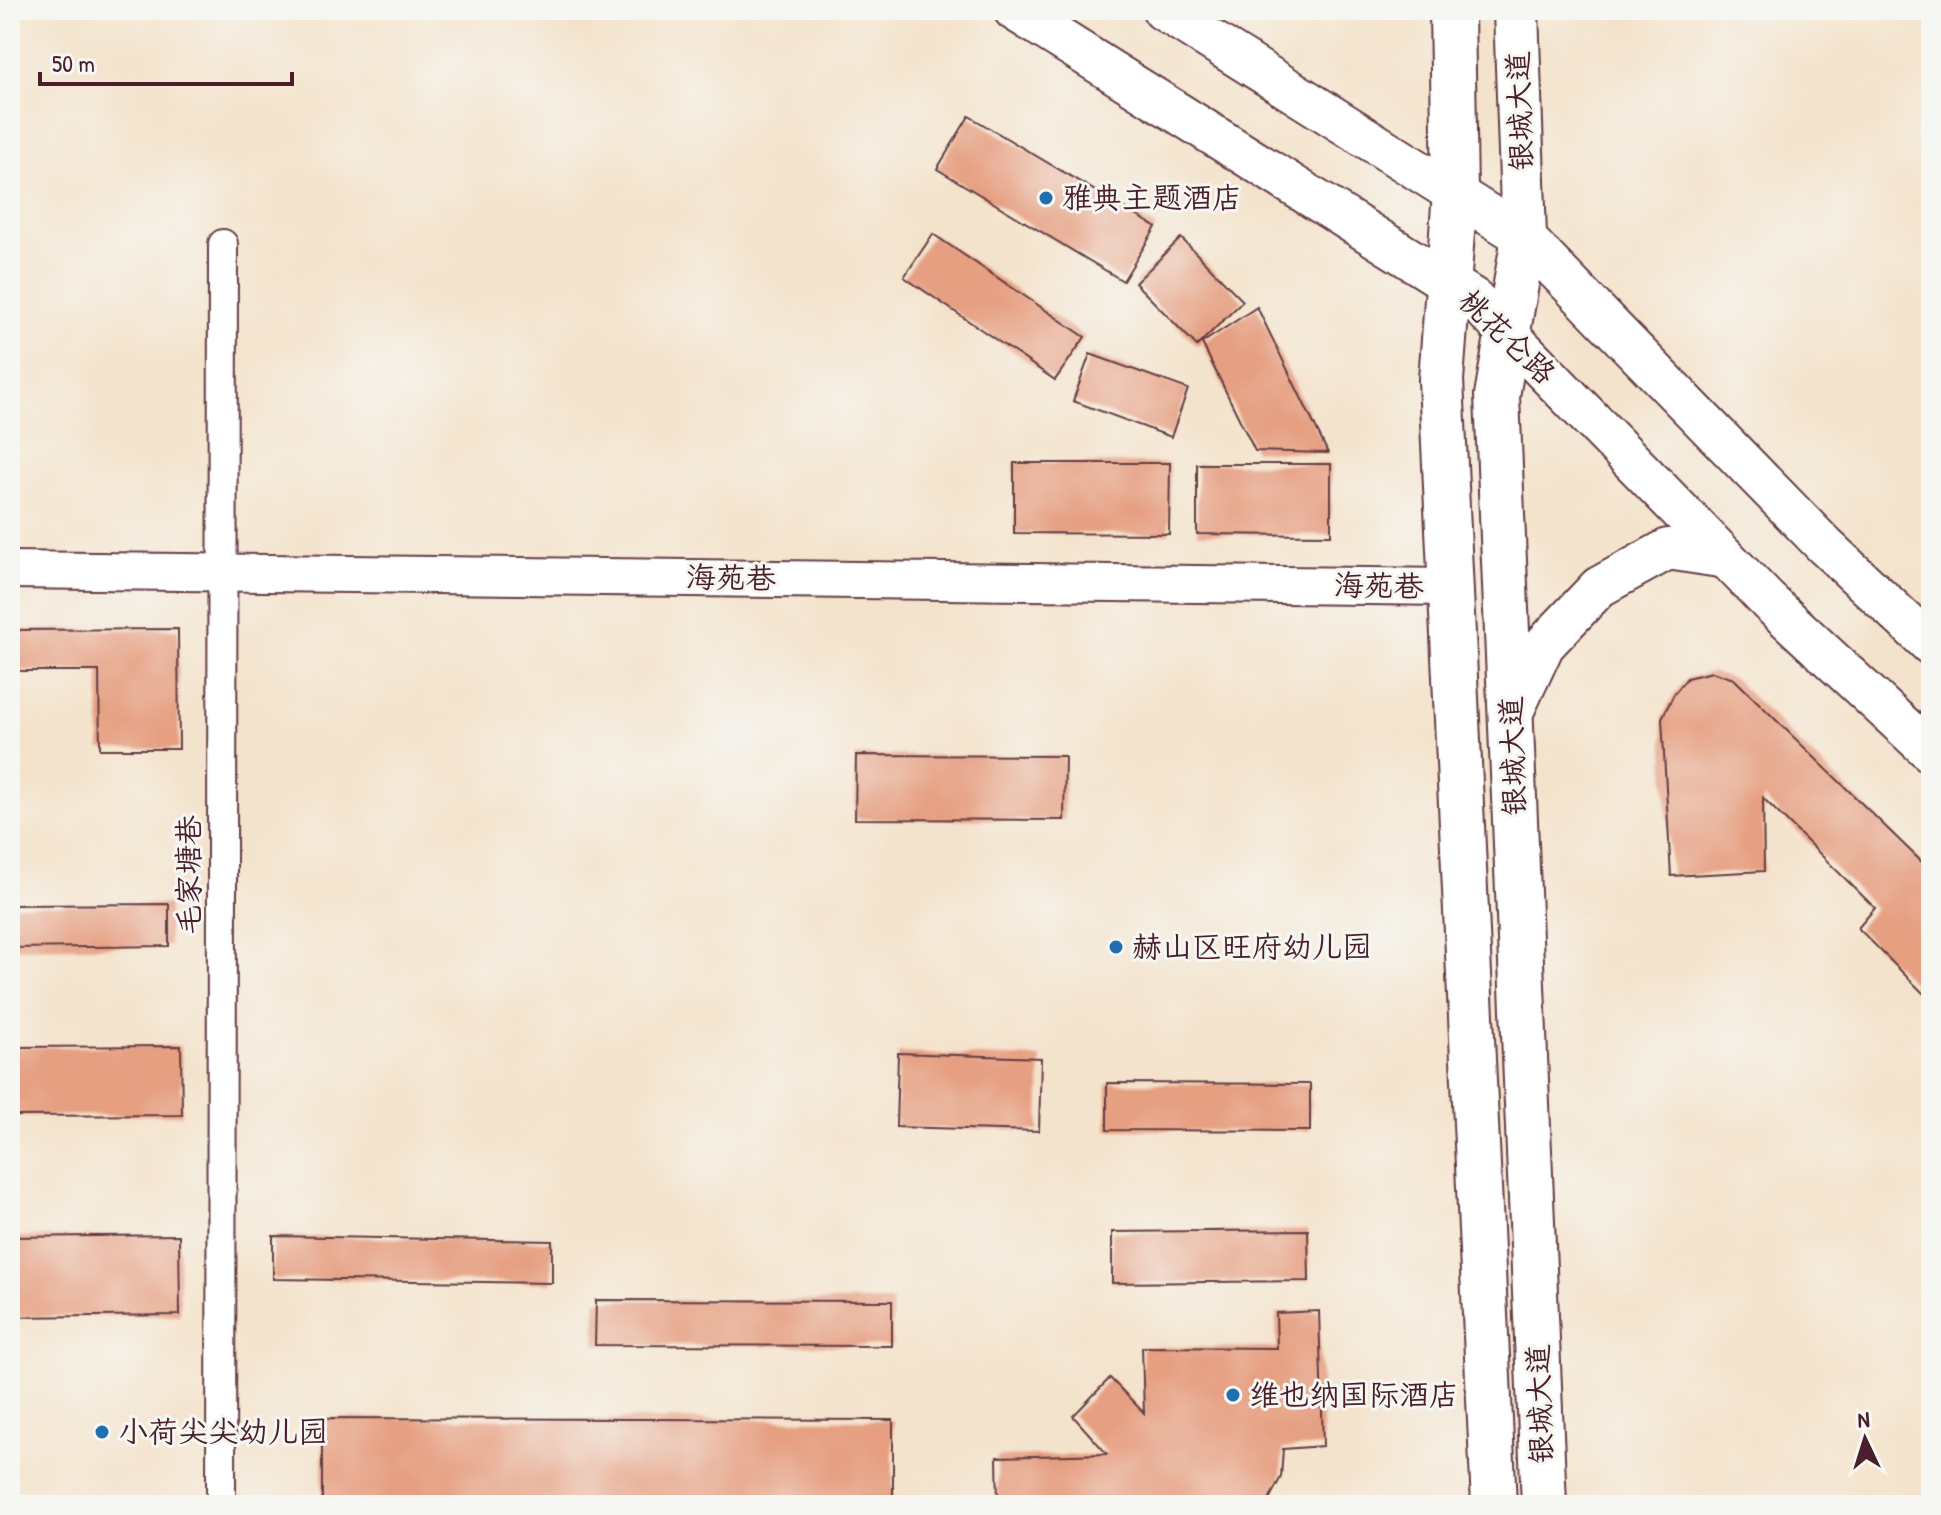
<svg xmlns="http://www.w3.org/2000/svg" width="1941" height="1515" font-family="'Patrick Hand','LXGW WenKai TC',sans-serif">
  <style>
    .building { fill: #e69f81 }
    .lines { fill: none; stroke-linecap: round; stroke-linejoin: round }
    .minor-casing { stroke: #643c43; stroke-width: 32 }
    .tertiary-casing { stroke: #643c43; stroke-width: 40 }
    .secondary-casing { stroke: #643c43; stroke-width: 44 }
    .primary-casing { stroke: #643c43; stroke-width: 48 }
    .minor { stroke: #fff; stroke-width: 28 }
    .tertiary { stroke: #fff; stroke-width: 36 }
    .secondary { stroke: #fff; stroke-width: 40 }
    .primary { stroke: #fff; stroke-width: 44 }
    .poi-dot { fill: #1f6fb2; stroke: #f6f6f2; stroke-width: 3 }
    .labels { text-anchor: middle; stroke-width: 6; stroke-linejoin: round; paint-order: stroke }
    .street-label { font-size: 30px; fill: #4a1f2b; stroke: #f6f6f2 }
    .poi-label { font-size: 30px; fill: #4a1f2b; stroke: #f6f6f2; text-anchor: start }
  </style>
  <rect width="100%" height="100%" fill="#f6f6f2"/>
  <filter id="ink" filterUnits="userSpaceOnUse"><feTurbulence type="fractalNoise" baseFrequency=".0125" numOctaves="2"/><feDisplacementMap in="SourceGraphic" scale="16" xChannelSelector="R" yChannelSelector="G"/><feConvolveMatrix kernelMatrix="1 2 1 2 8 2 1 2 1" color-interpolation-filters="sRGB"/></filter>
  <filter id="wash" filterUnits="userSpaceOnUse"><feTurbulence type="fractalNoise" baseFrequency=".006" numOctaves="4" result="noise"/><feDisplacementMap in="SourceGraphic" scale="32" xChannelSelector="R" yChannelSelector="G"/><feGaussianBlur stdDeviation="1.8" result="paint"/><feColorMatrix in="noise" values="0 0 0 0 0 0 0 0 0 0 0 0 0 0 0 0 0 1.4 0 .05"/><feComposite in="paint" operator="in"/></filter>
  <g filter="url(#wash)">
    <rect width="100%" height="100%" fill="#f4e3cc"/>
    <g id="blocks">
      <!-- building -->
      <g class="building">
        <polygon points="969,116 1156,227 1123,281 937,169"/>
        <polygon points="933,234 1085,337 1055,380 904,277"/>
        <polygon points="1181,238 1243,301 1197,346 1135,283"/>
        <polygon points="1257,307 1328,453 1255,451 1202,343"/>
        <polygon points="1090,354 1188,389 1171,437 1073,401"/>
        <polygon points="1014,463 1170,463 1169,534 1014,533"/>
        <polygon points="1197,464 1331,464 1331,535 1197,534"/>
        <polygon points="178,629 179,749 100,749 99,671 10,671 10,630"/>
        <polygon points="1712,672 1734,679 1931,871 1931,1001 1858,928 1875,908 1763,798 1764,871 1671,876 1662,718 1674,694 1687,678"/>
        <polygon points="856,755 1065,756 1064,820 855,819"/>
        <polygon points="169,904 169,946 10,948 10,905"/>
        <polygon points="181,1046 182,1115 10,1116 10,1047"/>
        <polygon points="898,1053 1041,1058 1039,1131 896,1127"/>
        <polygon points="1107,1083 1310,1084 1310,1131 1107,1130"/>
        <polygon points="1308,1230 1309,1281 1112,1283 1112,1232"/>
        <polygon points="179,1235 180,1315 10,1317 10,1237"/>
        <polygon points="273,1236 552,1241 552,1283 273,1279"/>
        <polygon points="596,1300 892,1301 892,1346 595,1345"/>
        <polygon points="1319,1311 1323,1446 1283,1449 1281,1477 1266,1505 998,1505 997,1457 1107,1454 1073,1416 1110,1378 1144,1413 1142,1347 1277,1348 1276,1313"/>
        <polygon points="322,1418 893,1420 893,1505 322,1505"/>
      </g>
    </g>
  </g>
  <g filter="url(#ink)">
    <use href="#blocks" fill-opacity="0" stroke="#643c43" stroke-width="2"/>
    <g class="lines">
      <!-- minor casing -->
      <g class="minor-casing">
        <polyline id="minor" points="221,1505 223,244"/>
      </g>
      <!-- tertiary casing -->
      <g class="tertiary-casing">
        <polyline id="tertiary" points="10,570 1451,587"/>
      </g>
      <!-- secondary casing -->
      <g class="secondary-casing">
        <g id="secondary">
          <polyline points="1014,10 1474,299 1768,601 1931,752"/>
          <polyline points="1163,10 1524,237 1825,546 1931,645"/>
          <polyline points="1511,716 1544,645 1599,587 1668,549 1726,558"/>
        </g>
      </g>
      <!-- primary casing -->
      <g class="primary-casing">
        <g id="primary">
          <polyline points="1452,10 1455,193 1441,380 1494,1505"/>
          <polyline points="1516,10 1524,237 1497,396 1544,1505"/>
        </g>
      </g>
      <!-- minor -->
      <use href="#minor" class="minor"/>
      <!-- tertiary -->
      <use href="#tertiary" class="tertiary"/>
      <!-- secondary -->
      <use href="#secondary" class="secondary"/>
      <!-- primary -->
      <use href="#primary" class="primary"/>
    </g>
  </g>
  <!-- markers -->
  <g class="poi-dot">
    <circle cx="1046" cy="198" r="8"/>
    <circle cx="1116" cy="947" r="8"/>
    <circle cx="1233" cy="1395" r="8"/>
    <circle cx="102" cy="1432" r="8"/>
  </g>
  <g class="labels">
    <!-- street labels -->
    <g class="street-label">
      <text transform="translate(1520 111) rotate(-92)" y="10">银城大道</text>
      <text transform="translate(1507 337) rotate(44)" y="10">桃花仑路</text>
      <text transform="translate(731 578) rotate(1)" y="10">海苑巷</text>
      <text transform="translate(1379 586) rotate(1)" y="10">海苑巷</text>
      <text transform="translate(1513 756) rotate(-92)" y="10">银城大道</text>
      <text transform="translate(189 875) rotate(-90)" y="10">毛家塘巷</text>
      <text transform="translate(1540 1404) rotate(-92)" y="10">银城大道</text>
    </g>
    <!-- poi labels -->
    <g class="poi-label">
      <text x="1062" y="208">雅典主题酒店</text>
      <text x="1132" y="957">赫山区旺府幼儿园</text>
      <text x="1249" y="1405">维也纳国际酒店</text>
      <text x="118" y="1442">小荷尖尖幼儿园</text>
    </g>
  </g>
  <!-- margin -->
  <rect width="1941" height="1515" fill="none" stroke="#f6f6f2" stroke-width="40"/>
  <!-- north arrow -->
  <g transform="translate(1865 1439) rotate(356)" stroke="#f6f6f2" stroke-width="6" paint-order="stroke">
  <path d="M0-6L14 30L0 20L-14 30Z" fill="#4a1f2b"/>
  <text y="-12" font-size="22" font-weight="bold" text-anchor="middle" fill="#4a1f2b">N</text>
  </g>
  <!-- scale -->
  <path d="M40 72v12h252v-12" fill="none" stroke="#4a1f2b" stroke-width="4"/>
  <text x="52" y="72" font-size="24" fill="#4a1f2b" stroke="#f6f6f2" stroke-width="6" paint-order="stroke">50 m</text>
</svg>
